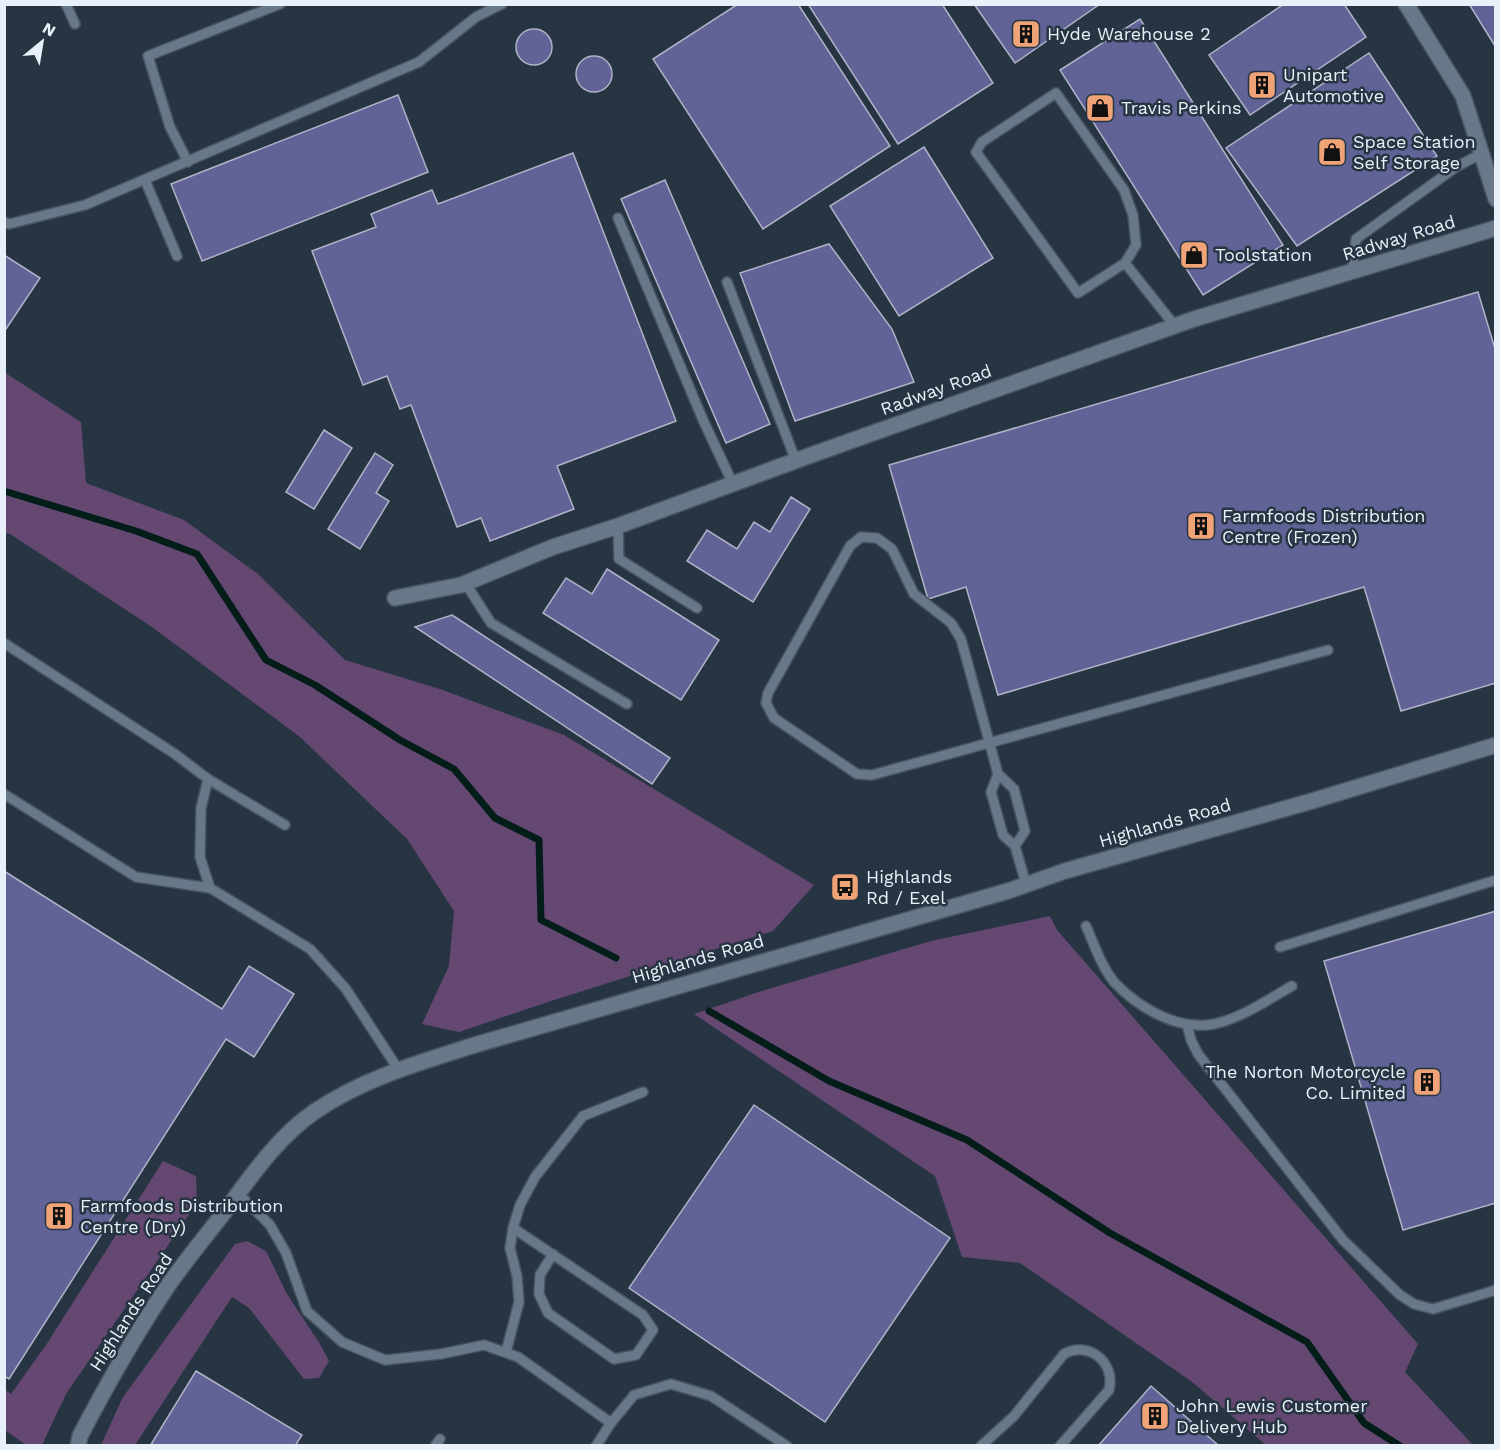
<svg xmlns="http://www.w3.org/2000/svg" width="1500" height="1450" font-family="'Work Sans',sans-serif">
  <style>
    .green { fill: #644872 }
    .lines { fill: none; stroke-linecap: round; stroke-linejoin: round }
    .stream { stroke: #041d19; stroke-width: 7 }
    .building { fill: #616396; stroke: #b0b2c8; stroke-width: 1.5 }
    .service-casing { stroke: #47535f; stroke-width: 12 }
    .minor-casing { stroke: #47535f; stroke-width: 18 }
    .tertiary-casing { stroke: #47535f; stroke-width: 18 }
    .service { stroke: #687888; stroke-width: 9 }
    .minor { stroke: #687888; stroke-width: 15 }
    .tertiary { stroke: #687888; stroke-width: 15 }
    .labels { text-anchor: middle; stroke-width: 5; stroke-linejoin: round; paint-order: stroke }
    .poi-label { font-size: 18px; fill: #e8f1fa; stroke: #273543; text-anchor: start }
    .street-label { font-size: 18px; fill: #e8f1fa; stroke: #273543 }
  </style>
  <rect width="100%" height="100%" fill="#273543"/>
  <!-- green -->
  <g class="green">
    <polygon points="4,372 81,422 86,483 184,520 258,574 345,660 440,689 564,735 814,885 773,931 551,1001 459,1032 422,1024 449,966 454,911 407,839 300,737 152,627 10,534 5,533"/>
    <polygon points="1050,916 1057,930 1418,1344 1405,1372 1473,1445 1266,1445 1191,1381 1020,1263 962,1257 935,1176 694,1014 765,990 931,941"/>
    <polygon points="163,1161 196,1176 197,1203 66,1394 42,1445 26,1445 5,1430 5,1390 11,1394 46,1345"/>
    <polygon points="247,1241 266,1251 287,1294 320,1344 329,1361 319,1378 304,1379 249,1308 232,1297 135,1445 101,1445 123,1397 235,1244"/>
  </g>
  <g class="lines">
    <!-- stream -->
    <g class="stream">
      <polyline points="4,491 136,531 197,554 266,660 315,685 400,740 454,769 495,818 539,840 541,920 616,958"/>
      <polyline points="709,1011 829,1081 967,1140 1110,1233 1307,1342 1364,1423 1400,1446"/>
    </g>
  </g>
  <!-- building -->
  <g class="building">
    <polygon points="738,4 798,4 890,146 763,229 653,59"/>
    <polygon points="808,4 942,4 993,83 898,144"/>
    <polygon points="974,4 1100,4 1015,63"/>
    <polygon points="1284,4 1344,4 1366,37 1250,115 1209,55"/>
    <polygon points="1469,4 1496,4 1496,46 1495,46"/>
    <polygon points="1140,19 1283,245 1203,295 1060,70"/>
    <circle cx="534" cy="47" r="18"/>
    <polygon points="1369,53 1437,156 1297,246 1226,148"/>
    <circle cx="594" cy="74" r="18"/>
    <polygon points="398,95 428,172 202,261 171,184"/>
    <polygon points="924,147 993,258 899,316 830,206"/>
    <polygon points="573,153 676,421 557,466 574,509 490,541 481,518 457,527 411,405 400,409 387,376 363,385 312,251 376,227 371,214 432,190 438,204"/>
    <polygon points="665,180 770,424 726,443 621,199"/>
    <polygon points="829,244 892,329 914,382 795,421 740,273"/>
    <polygon points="4,255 40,278 4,332"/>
    <polygon points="1478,292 1496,352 1496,683 1401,711 1364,587 998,695 966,587 928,599 889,465"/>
    <polygon points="324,430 352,448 314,509 286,492"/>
    <polygon points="375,453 393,465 376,493 389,501 360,549 328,529"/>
    <polygon points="791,497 810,509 753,602 687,561 707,530 737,549 754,522 770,532"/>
    <polygon points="607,569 719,640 681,700 543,613 566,578 592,594"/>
    <polygon points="452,615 670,758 652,784 415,627"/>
    <polygon points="4,871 222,1009 249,966 294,994 254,1057 226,1039 9,1379 4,1376"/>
    <polygon points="1496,911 1496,1203 1403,1230 1324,961"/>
    <polygon points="754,1105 950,1238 825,1422 629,1288"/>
    <polygon points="196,1371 302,1435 295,1446 150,1446"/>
    <polygon points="1151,1386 1219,1446 1098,1446"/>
  </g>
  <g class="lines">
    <!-- service casing -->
    <g class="service-casing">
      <g id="service">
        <polyline points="66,4 75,24"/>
        <polyline points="188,162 170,127 148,56 280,4"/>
        <polyline points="145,180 177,256"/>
        <polyline points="618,218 703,420 733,484"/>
        <polyline points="4,222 9,224 85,205 419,62 476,17 502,4"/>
        <polyline points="1125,263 1136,245 1133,215 1124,190 1056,93 982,142 976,152 1078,293 1125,263 1175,326"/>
        <polyline points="1352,273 1356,239 1456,167 1481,154"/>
        <polyline points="727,282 796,461"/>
        <polyline points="618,526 619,559 697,608"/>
        <polyline points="466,584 491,623 627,704"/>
        <polyline points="4,643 175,754 208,779 201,808 200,857 210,888"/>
        <polyline points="998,774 991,792 1003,835 1015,846 1026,884"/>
        <polyline points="208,779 285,825"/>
        <polyline points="4,794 136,877 210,888 310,949 346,989 398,1069"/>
        <polyline points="1015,846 1025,831 1014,789 998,774 961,639 951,623 914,594 892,549 877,538 861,537 850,546 768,693 766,703 774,718 857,774 872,775 1328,650"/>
        <path d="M1086,926C1094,944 1102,968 1115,983C1139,1008 1178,1031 1214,1024C1242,1018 1267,1000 1292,986"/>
        <polyline points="1280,947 1496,880"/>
        <polyline points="1187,1025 1191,1040 1198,1054 1343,1240 1400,1295 1414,1304 1433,1309 1496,1290"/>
        <polyline points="238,1193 270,1225 286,1253 307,1311 342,1342 385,1360 441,1354 484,1345 518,1357 611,1423 634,1395 671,1384 711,1396 787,1446"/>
        <polyline points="513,1228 643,1315 653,1330 636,1355 614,1359 548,1313 539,1294 540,1275 553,1254"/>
        <polyline points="506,1352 519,1302 517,1276 510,1248 513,1228 520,1205 535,1177 583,1116 643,1092"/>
        <polyline points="435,1446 440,1439"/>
        <polyline points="596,1446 611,1423"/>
        <path d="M981,1446L1014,1416L1064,1354C1089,1340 1116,1363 1109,1390L1060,1446"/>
      </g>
    </g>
    <!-- minor casing -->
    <g class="minor-casing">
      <polyline id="minor" points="395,598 461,585 553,547 618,526 814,454 1194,319 1496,228"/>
    </g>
    <!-- tertiary casing -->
    <g class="tertiary-casing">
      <g id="tertiary">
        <polyline points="1406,4 1463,96 1496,199"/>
        <path d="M78,1446L80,1436C106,1386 134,1337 165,1290C184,1262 206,1236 226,1210C252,1175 278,1137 314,1112C364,1078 421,1062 478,1044L1008,891L1065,871L1312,801L1496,745"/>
      </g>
    </g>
    <!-- service -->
    <use href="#service" class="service"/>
    <!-- minor -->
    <use href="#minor" class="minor"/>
    <!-- tertiary -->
    <use href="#tertiary" class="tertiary"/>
  </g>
  <!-- icons -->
  <defs>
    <g id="building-square" transform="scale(1.5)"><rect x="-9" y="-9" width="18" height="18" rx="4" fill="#efa376" stroke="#273543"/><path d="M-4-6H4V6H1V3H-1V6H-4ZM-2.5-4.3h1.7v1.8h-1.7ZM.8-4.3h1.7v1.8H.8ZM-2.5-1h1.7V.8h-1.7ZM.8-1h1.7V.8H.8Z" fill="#111"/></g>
    <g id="shop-square" transform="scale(1.5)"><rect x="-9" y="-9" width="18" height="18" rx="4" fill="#efa376" stroke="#273543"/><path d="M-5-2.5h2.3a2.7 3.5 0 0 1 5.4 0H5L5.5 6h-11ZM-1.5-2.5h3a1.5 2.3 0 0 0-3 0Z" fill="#111"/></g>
    <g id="bus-square" transform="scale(1.5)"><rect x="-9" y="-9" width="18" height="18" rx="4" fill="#efa376" stroke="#273543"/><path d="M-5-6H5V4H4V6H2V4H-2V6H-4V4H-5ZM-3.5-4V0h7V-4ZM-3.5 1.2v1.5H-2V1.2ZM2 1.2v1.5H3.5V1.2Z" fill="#111"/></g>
  </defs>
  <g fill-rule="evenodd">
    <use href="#building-square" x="1026" y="34"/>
    <use href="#building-square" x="1262" y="85"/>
    <use href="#shop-square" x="1100" y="108"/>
    <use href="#shop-square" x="1332" y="152"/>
    <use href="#shop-square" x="1194" y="255"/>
    <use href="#building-square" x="1201" y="526"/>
    <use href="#bus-square" x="845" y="887"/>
    <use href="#building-square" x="1427" y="1082"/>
    <use href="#building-square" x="59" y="1216"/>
    <use href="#building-square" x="1155" y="1416"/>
  </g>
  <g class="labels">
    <!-- poi labels -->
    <g class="poi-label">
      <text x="1047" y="40">Hyde Warehouse 2</text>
      <text x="1283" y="81">Unipart<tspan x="1283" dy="21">Automotive</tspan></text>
      <text x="1121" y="114">Travis Perkins</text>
      <text x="1353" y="148">Space Station<tspan x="1353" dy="21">Self Storage</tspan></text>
      <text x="1215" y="261">Toolstation</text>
      <text x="1222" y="522">Farmfoods Distribution<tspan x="1222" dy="21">Centre (Frozen)</tspan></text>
      <text x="866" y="883">Highlands<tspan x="866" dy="21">Rd / Exel</tspan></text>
      <text x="1406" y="1078" text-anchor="end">The Norton Motorcycle<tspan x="1406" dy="21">Co. Limited</tspan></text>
      <text x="80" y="1212">Farmfoods Distribution<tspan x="80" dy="21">Centre (Dry)</tspan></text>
      <text x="1176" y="1412">John Lewis Customer<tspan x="1176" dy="21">Delivery Hub</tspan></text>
    </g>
    <!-- street labels -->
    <g class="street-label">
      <text transform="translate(1399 238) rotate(-17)" y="6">Radway Road</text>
      <text transform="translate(936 390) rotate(-20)" y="6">Radway Road</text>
      <text transform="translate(1165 823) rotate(-16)" y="6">Highlands Road</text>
      <text transform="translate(698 959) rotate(-16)" y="6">Highlands Road</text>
      <text transform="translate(131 1312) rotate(-57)" y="6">Highlands Road</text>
    </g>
  </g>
  <!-- border -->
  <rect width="1500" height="1450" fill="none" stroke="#e8f1fa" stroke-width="12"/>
  <!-- north arrow -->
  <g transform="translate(42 42) rotate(30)" stroke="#273543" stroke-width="4.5" paint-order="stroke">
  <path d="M0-4.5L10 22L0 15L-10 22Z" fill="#e8f1fa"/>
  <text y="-9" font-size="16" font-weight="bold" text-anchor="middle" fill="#e8f1fa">N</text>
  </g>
</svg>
